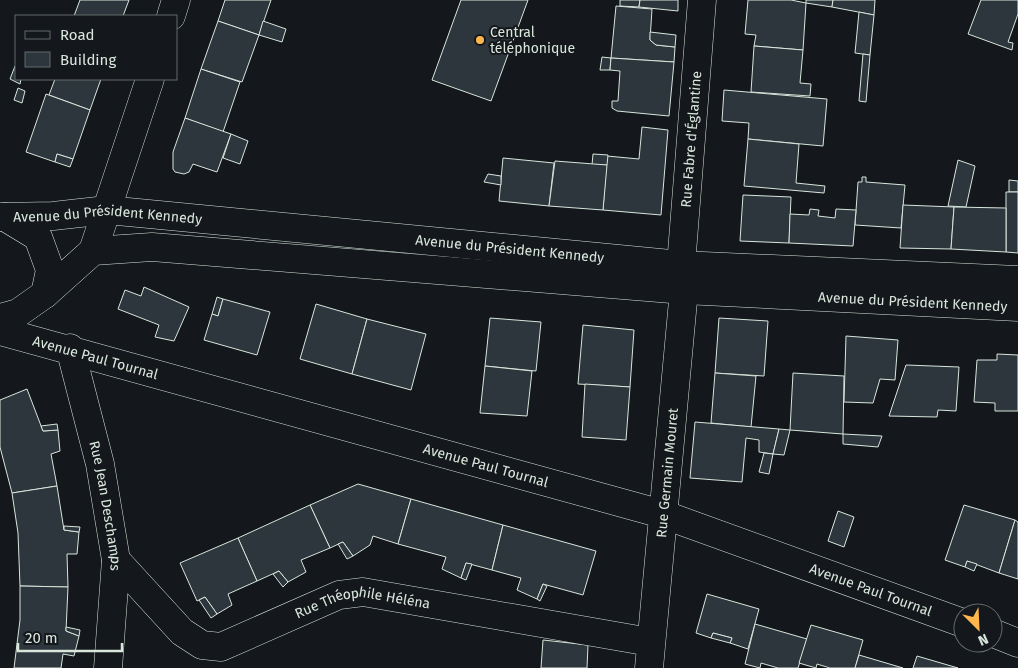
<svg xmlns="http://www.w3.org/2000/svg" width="1018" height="668" font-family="'Fira Sans',sans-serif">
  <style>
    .building { fill: #2c363c; stroke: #d8e6dc }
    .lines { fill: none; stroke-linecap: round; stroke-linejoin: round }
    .minor-casing { stroke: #d8e6dc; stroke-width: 29 }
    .secondary-casing { stroke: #d8e6dc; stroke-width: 29 }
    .minor { stroke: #14181c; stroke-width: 28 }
    .secondary { stroke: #14181c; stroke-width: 28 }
    .poi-dot { fill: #ffb74d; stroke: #14181c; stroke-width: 2 }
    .labels { text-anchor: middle; stroke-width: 4; stroke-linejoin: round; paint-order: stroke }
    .poi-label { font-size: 14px; fill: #d8e6dc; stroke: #14181c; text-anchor: start }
    .street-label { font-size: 14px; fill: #d8e6dc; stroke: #14181c }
  </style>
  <rect width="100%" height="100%" fill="#14181c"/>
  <!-- building -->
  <g class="building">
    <polygon points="80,0 129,0 123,16 74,16"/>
    <polygon points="225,0 271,0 259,35 218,21"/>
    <polygon points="461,0 528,0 491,101 432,80"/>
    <polygon points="620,0 640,0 639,7 620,6"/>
    <polygon points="640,0 678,0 678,11 639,7"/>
    <polygon points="748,0 791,0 806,3 803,50 754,46 756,35 745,34"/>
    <polygon points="806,0 833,0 832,7 806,3"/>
    <polygon points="833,0 875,0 874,15 832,7"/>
    <polygon points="981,0 1018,0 1018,14 1008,42 1013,43 1012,50 968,34"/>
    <polygon points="616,6 652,9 650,40 656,45 675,47 674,62 611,58"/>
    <polygon points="859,12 874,15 870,55 855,53"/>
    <polygon points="218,21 259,35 242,82 201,69"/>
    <polygon points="263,21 286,29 282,42 259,35"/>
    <polygon points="650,32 676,35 675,47 656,45 650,40"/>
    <polygon points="754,46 803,50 800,83 811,84 810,96 751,92"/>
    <polygon points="863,54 870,55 866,102 859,101"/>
    <polygon points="602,57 611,58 610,70 600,70"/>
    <polygon points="611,58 674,62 669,116 617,111 612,108 612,101 618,101 620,71 610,70"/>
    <polygon points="15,66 16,79 21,79 20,84 10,79"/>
    <polygon points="201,69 240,82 223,132 185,118"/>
    <polygon points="55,79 101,79 90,110 49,95"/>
    <polygon points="18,88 25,91 22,103 14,100"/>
    <polygon points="724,90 827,99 823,146 748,139 749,123 722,121"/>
    <polygon points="46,94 90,110 73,159 57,154 55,162 26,152"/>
    <polygon points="185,118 231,134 217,172 193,164 189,172 184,174 175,172 173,169 173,152"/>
    <polygon points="642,127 668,130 661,215 603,210 607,156 639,159"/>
    <polygon points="231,134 248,141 240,164 223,158"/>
    <polygon points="748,139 799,144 796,183 825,186 824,193 744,186"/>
    <polygon points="57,154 73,159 70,167 55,162"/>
    <polygon points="593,154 608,155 607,165 592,165"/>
    <polygon points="503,158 554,163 549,206 499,201"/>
    <polygon points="958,160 975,166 966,207 948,206"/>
    <polygon points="555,161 607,165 603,210 549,206"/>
    <polygon points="488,174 501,176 501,185 484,182"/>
    <polygon points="862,177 866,177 866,182 905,185 901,228 855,225 858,182 862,182"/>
    <polygon points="1009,180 1018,181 1018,192 1009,192"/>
    <polygon points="1006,192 1018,192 1018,253 1006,252"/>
    <polygon points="743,195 791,197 789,243 740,241"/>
    <polygon points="903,205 954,207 951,249 900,248"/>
    <polygon points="954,207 1006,208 1006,252 951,249"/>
    <polygon points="810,209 819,210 818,216 835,218 836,209 856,210 853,246 789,243 790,214 809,215"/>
    <polygon points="144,287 189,307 174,341 155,337 159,325 118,309 125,290 141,296"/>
    <polygon points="217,297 223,299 218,316 212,314"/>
    <polygon points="223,299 270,312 257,355 204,340 212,314 218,316"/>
    <polygon points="316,304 367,319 352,374 300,359"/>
    <polygon points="490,318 541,322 536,371 485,366"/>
    <polygon points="719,318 768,321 764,376 715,373"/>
    <polygon points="367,319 426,334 411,390 352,374"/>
    <polygon points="583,325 634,330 630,387 578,384"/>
    <polygon points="846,336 898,340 895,380 880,379 873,403 844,402"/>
    <polygon points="997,354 1018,355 1018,411 995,411 995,403 974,402 977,360 997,360"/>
    <polygon points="906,365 959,367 956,411 938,410 937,417 889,416"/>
    <polygon points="485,366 532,371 527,416 480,413"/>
    <polygon points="715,373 756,376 751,427 711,423"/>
    <polygon points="793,373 844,376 843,434 790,430"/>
    <polygon points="585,384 630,387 626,440 582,437"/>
    <polygon points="27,389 43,431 58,430 60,451 51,454 57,486 12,493 0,447 0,400"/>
    <polygon points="695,422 779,429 773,454 759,452 759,440 746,438 742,482 690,478"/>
    <polygon points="57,424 58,430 43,431 41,426"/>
    <polygon points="779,429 790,430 784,455 773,454"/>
    <polygon points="843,434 882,436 878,447 843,444"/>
    <polygon points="764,453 773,454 769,474 759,472"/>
    <polygon points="358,484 411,499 398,544 373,536 370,545 353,556 343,542 330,548 310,505"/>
    <polygon points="57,486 64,530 79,532 77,554 67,554 68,587 20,586 18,533 12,493"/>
    <polygon points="411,499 503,525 492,570 466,563 461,578 442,569 446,557 398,544"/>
    <polygon points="310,505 330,548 301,560 306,572 288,582 279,571 257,581 238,538"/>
    <polygon points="964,505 1015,520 999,573 967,561 965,567 945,560"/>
    <polygon points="838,511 854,517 844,547 828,541"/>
    <polygon points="1015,520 1018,522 1018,579 999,573"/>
    <polygon points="503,525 596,551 583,595 543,584 537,599 517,590 521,578 492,570"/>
    <polygon points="64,526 80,527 79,532 64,530"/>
    <polygon points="238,538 257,581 228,594 232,605 217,614 205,597 197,601 180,563"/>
    <polygon points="343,542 353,556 347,559 338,544"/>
    <polygon points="967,561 977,564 974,571 965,567"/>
    <polygon points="466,563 472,564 466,580 461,578"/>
    <polygon points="279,571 288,582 283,587 273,574"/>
    <polygon points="543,584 547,586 540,601 537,599"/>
    <polygon points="20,586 68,587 66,631 79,636 74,656 63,654 61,668 14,668 20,620"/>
    <polygon points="707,594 759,609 748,649 730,643 732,638 713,633 711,638 696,633"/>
    <polygon points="205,597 217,614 211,618 199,600"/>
    <polygon points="755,624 807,639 798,668 778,668 761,663 760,668 745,664"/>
    <polygon points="811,625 863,640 855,668 830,668 817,664 816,668 799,663"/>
    <polygon points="66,627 80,630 79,636 66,631"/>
    <polygon points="713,633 732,638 730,643 711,638"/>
    <polygon points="543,640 588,645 587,668 541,668"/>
    <polygon points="859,655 903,668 855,668"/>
    <polygon points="917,656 958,668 913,668"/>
  </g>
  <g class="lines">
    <!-- minor casing -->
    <g class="minor-casing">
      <g id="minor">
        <polyline points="171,16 176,0"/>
        <polyline points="93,251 150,79"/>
        <path id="s1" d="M70,348L100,464L116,560L108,668"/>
        <path id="s2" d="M116,560L182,632L202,645L221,647L339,595L363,592L650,642"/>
        <path id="s3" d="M649,668L684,290L681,265L702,0"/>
      </g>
    </g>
    <!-- secondary casing -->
    <g class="secondary-casing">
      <g id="secondary">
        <path id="s4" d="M0,217L53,216L107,210L681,265L1018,280"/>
        <polyline points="5,217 38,237 50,270 45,294"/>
        <path id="s5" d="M0,318L18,313L45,294L93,251L152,247L684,290L1018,307"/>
        <path id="s6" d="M0,331L662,514L963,623"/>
        <polyline points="993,633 1018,643"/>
      </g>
    </g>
    <!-- minor -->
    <use href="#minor" class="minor"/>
    <!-- secondary -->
    <use href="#secondary" class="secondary"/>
  </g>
  <!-- markers -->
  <circle class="poi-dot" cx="480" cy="40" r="5"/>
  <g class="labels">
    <!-- poi labels -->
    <g class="poi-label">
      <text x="490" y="37">Central<tspan x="490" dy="16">téléphonique</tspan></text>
    </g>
    <!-- street labels -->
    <g class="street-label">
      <text dy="5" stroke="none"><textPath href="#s3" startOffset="531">Rue Fabre d'Églantine</textPath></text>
      <text dy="5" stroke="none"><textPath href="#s4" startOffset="108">Avenue du Président Kennedy</textPath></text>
      <text dy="5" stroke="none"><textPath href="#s4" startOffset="512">Avenue du Président Kennedy</textPath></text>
      <text dy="5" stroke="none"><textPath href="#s5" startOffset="938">Avenue du Président Kennedy</textPath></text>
      <text dy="5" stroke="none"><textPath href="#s6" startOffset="99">Avenue Paul Tournal</textPath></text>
      <text dy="5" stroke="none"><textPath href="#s6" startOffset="504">Avenue Paul Tournal</textPath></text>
      <text dy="5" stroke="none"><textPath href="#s3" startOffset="196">Rue Germain Mouret</textPath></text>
      <text dy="5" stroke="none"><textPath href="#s1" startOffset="162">Rue Jean Deschamps</textPath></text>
      <text dy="5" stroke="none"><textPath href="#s6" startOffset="909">Avenue Paul Tournal</textPath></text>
      <text dy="5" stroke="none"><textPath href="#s2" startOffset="292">Rue Théophile Héléna</textPath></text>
    </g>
  </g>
  <!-- legend -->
  <rect x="15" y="15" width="162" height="65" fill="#14181c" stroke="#626a69"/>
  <rect x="25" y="31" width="25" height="8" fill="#14181c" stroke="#626a69"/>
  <text x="60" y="40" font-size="15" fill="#d8e6dc">Road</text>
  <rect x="25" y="52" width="25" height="15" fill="#2c363c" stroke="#626a69"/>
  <text x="60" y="65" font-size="15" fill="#d8e6dc">Building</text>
  <!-- north arrow -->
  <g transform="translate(978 628) rotate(156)"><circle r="24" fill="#14181c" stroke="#626a69"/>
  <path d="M0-4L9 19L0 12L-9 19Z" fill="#ffb74d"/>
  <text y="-8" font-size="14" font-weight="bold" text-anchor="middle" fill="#d8e6dc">N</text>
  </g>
  <!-- scale -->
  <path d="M18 643v8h104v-8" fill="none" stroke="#d8e6dc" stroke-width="2.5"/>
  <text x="25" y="643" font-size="15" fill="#d8e6dc" stroke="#14181c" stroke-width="4" paint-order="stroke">20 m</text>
</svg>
